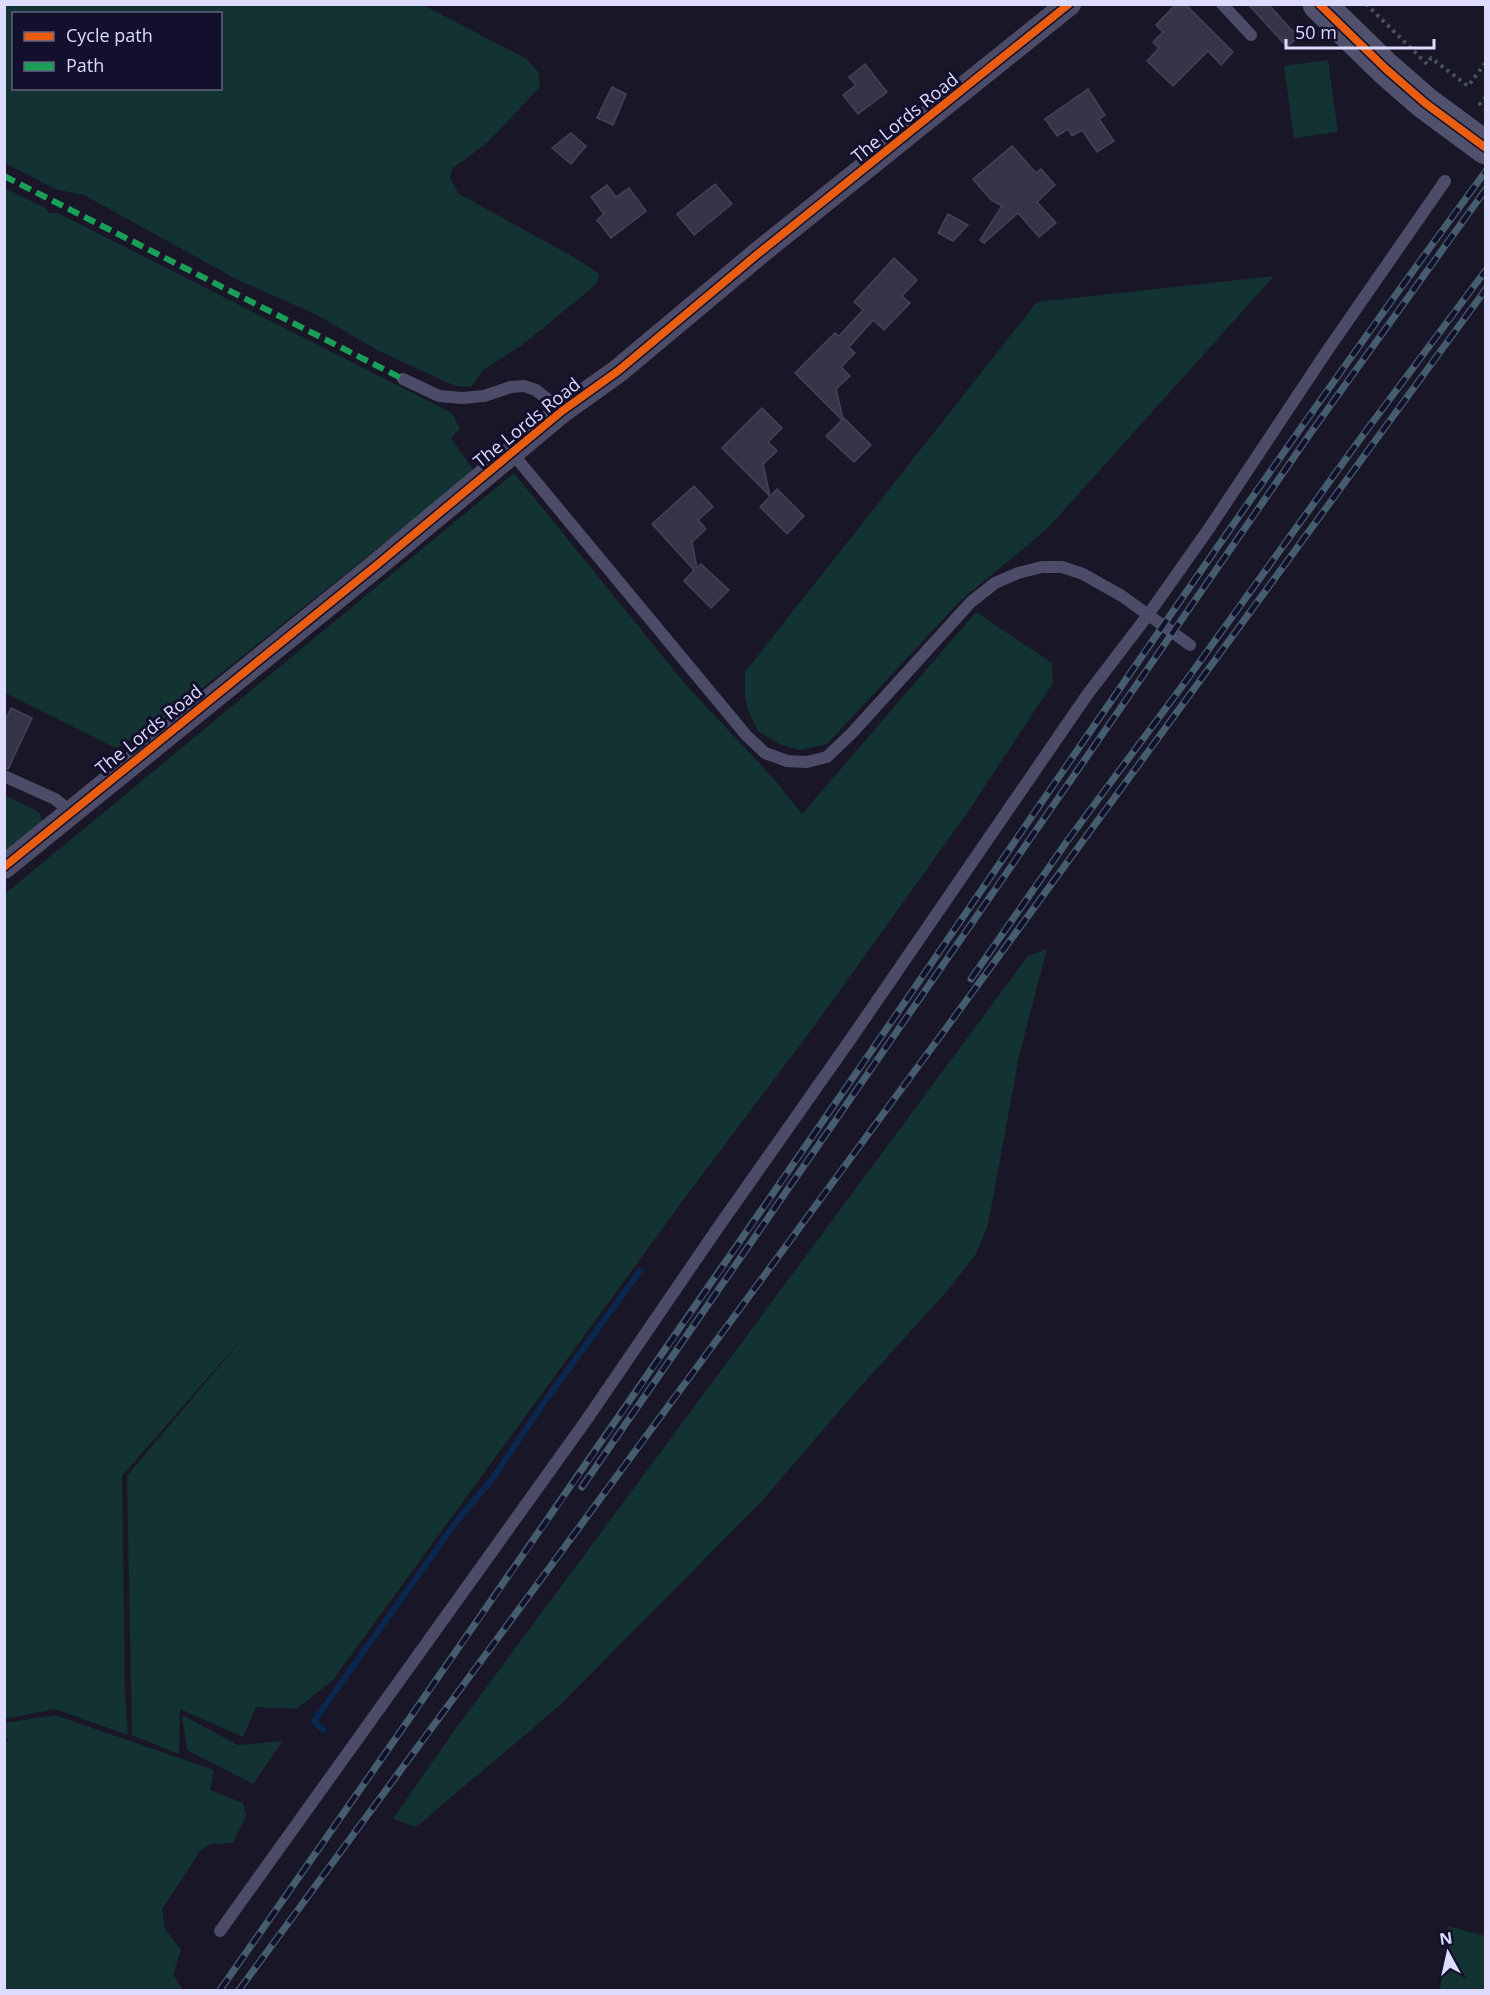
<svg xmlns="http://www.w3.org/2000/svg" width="1490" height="1995" font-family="'Open Sans',sans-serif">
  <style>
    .green { fill: #133332; fill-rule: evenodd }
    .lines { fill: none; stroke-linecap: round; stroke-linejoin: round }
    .stream { stroke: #0a284f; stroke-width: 6 }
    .building { fill: #363548; stroke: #444159; stroke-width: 1.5 }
    .path { stroke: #445463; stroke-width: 4; stroke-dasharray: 3 4.5; stroke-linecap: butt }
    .service { stroke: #4c4c68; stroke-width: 12 }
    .minor { stroke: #4c4c68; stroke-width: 24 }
    .secondary { stroke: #4f516d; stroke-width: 33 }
    .rail-casing { stroke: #455d6f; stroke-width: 7 }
    .rail { stroke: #12102d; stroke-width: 4.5; stroke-dasharray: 14; stroke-linecap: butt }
    .quiet { stroke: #1a9f57; stroke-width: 6; stroke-dasharray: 12 6; stroke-linecap: butt }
    .cycleway-casing { stroke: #12102d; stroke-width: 11 }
    .cycleway { stroke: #e95d12; stroke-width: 8 }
    .labels { text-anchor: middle; stroke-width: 6; stroke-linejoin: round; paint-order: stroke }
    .street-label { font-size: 18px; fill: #dddcff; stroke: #12102d }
  </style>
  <rect width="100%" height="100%" fill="#181627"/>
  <!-- green -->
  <g class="green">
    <path d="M4,5H423L527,59L538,72L540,87L488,142L452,169L450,179L459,194L581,261L599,274L598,281L592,288L522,345L483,370L471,387L455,386L379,351L317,315L238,280L84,195L55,189L5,163ZM14,14H220V88H14Z"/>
    <polygon points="1328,60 1338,132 1294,138 1284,66"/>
    <polygon points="4,188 44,207 49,213 58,213 452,413 460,429 451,438 474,471 151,729 116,748 5,693"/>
    <polygon points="1274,276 1047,529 960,601 827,744 801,750 781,745 758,731 748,710 745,696 745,672 1037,302"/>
    <polygon points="514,473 686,685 774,779 802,814 976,612 1052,663 1053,683 965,816 818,1021 687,1195 332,1681 296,1709 256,1707 243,1737 180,1709 179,1754 132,1735 127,1476 259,1319 122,1476 125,1696 128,1735 55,1709 5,1719 5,894"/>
    <polygon points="4,795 35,810 39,813 44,824 4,856"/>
    <polygon points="1047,949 1019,1056 988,1225 976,1254 948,1290 851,1397 762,1501 559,1706 416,1827 393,1819 451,1735 1028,956"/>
    <polygon points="55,1715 214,1770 210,1790 243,1803 246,1816 233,1843 211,1844 200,1851 162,1909 165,1929 181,1950 173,1974 183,1990 5,1990 4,1742 9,1741 5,1736 5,1723"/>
    <polygon points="182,1715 238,1745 283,1741 253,1784 187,1750"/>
    <polygon points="1448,1926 1485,1936 1485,1990 1440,1990"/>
  </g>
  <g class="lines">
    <!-- stream -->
    <polyline class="stream" points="323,1730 314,1721 459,1518 490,1482 545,1401 640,1271"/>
  </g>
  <!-- building -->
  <g class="building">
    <polygon points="1176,4 1185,4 1233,52 1221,65 1208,51 1173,86 1147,61 1159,48 1153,42 1163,32 1156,25"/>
    <polygon points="1248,4 1268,4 1298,37 1287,47"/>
    <polygon points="865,64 887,92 858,114 843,95 856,85 849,77"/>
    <polygon points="612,87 626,94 613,125 597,118"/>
    <polygon points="1088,89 1105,115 1099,119 1114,141 1097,152 1082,130 1072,136 1068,129 1057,136 1045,119"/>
    <polygon points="571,133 586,146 571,164 552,148"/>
    <polygon points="1012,146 1036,173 1041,169 1055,185 1037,202 1056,223 1039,237 1018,213 984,243 980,240 1002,206 991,200 973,179"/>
    <polygon points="715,184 732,204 694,235 677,214"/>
    <polygon points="607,185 616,197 629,188 646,211 611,238 597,220 604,214 591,197"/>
    <polygon points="948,214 968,225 953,241 938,233"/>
    <polygon points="894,258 917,280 902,296 910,303 884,330 873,320 849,347 855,353 841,367 850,376 836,389 843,419 844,418 871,445 854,462 826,436 842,420 795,373 835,333 839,336 863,310 854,302"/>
    <polygon points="762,408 782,428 768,442 777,451 763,464 770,496 722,448"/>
    <polygon points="694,486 713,507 698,520 706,529 692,542 697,568 701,564 729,590 711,608 684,581 694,570 652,524"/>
    <polygon points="777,489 804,516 787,534 760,507"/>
    <polygon points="11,708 32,718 8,769 4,768 4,722"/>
  </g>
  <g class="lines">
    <!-- path -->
    <g class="path">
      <polyline points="1366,4 1427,64 1431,58 1468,86 1486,62"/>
      <polyline points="1486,97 1480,104 1486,109"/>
    </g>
    <!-- service -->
    <g class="service">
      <polyline points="1222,4 1251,35"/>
      <polyline points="403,379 439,396 462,398 484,396 511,387 524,386 536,390 562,411"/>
      <polyline points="513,454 746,735 765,753 787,761 807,762 827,757 852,733 971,602 995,583 1018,573 1042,567 1062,567 1083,574 1122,596 1190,645"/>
      <polyline points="4,776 55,799 71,812"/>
      <polyline points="220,1931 585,1422 717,1229 850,1040 1087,695 1148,615 1210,527 1327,351 1445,181"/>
    </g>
    <!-- minor -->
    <polyline class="minor" points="4,867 378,564 562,411 618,371 759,253 1069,4"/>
    <!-- secondary -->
    <polyline class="secondary" points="1319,4 1386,69 1425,103 1486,148"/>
    <!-- rail casing -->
    <g class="rail-casing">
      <g id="rail">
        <polyline points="971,979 1068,840 1183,685 1363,435 1486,270"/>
        <polyline points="582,1487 1312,431 1486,189"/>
        <path d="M220,1990C435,1683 648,1375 861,1066C1067,766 1270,464 1486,171"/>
        <polyline points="239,1990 947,1027 1486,289"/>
      </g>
    </g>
    <!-- rail -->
    <use href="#rail" class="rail"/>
    <!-- quiet -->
    <polyline class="quiet" points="4,176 403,379"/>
    <!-- cycleway casing -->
    <g class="cycleway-casing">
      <g id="cycleway">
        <polyline points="1319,4 1386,69 1425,103 1486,148"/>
        <polyline points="4,867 378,564 562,411 618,371 759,253 1069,4"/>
      </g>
    </g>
    <!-- cycleway -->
    <use href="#cycleway" class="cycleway"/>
  </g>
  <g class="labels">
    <!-- street labels -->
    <g class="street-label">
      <text transform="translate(905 118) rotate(-39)" y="6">The Lords Road</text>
      <text transform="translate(527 423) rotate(-39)" y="6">The Lords Road</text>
      <text transform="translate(149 730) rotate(-39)" y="6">The Lords Road</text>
    </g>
  </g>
  <!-- border -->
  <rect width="1490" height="1995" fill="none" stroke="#dddcff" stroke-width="12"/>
  <!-- legend -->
  <rect x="12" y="12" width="210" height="78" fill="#12102d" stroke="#636281" stroke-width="1.5"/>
  <rect x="24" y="32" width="30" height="9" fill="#e95d12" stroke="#636281" stroke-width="1.5"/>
  <text x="66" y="42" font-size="18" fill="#dddcff">Cycle path</text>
  <rect x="24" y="62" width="30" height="9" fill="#1a9f57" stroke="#636281" stroke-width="1.5"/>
  <text x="66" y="72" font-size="18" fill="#dddcff">Path</text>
  <!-- north arrow -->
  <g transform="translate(1448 1953) rotate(352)" stroke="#12102d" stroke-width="4.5" paint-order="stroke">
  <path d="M0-4.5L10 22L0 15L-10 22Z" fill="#dddcff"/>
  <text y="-9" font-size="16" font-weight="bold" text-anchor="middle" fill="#dddcff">N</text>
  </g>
  <!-- scale -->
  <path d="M1286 39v9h148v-9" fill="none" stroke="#dddcff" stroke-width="3"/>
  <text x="1295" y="39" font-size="18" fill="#dddcff" stroke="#12102d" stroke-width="4.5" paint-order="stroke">50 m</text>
</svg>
